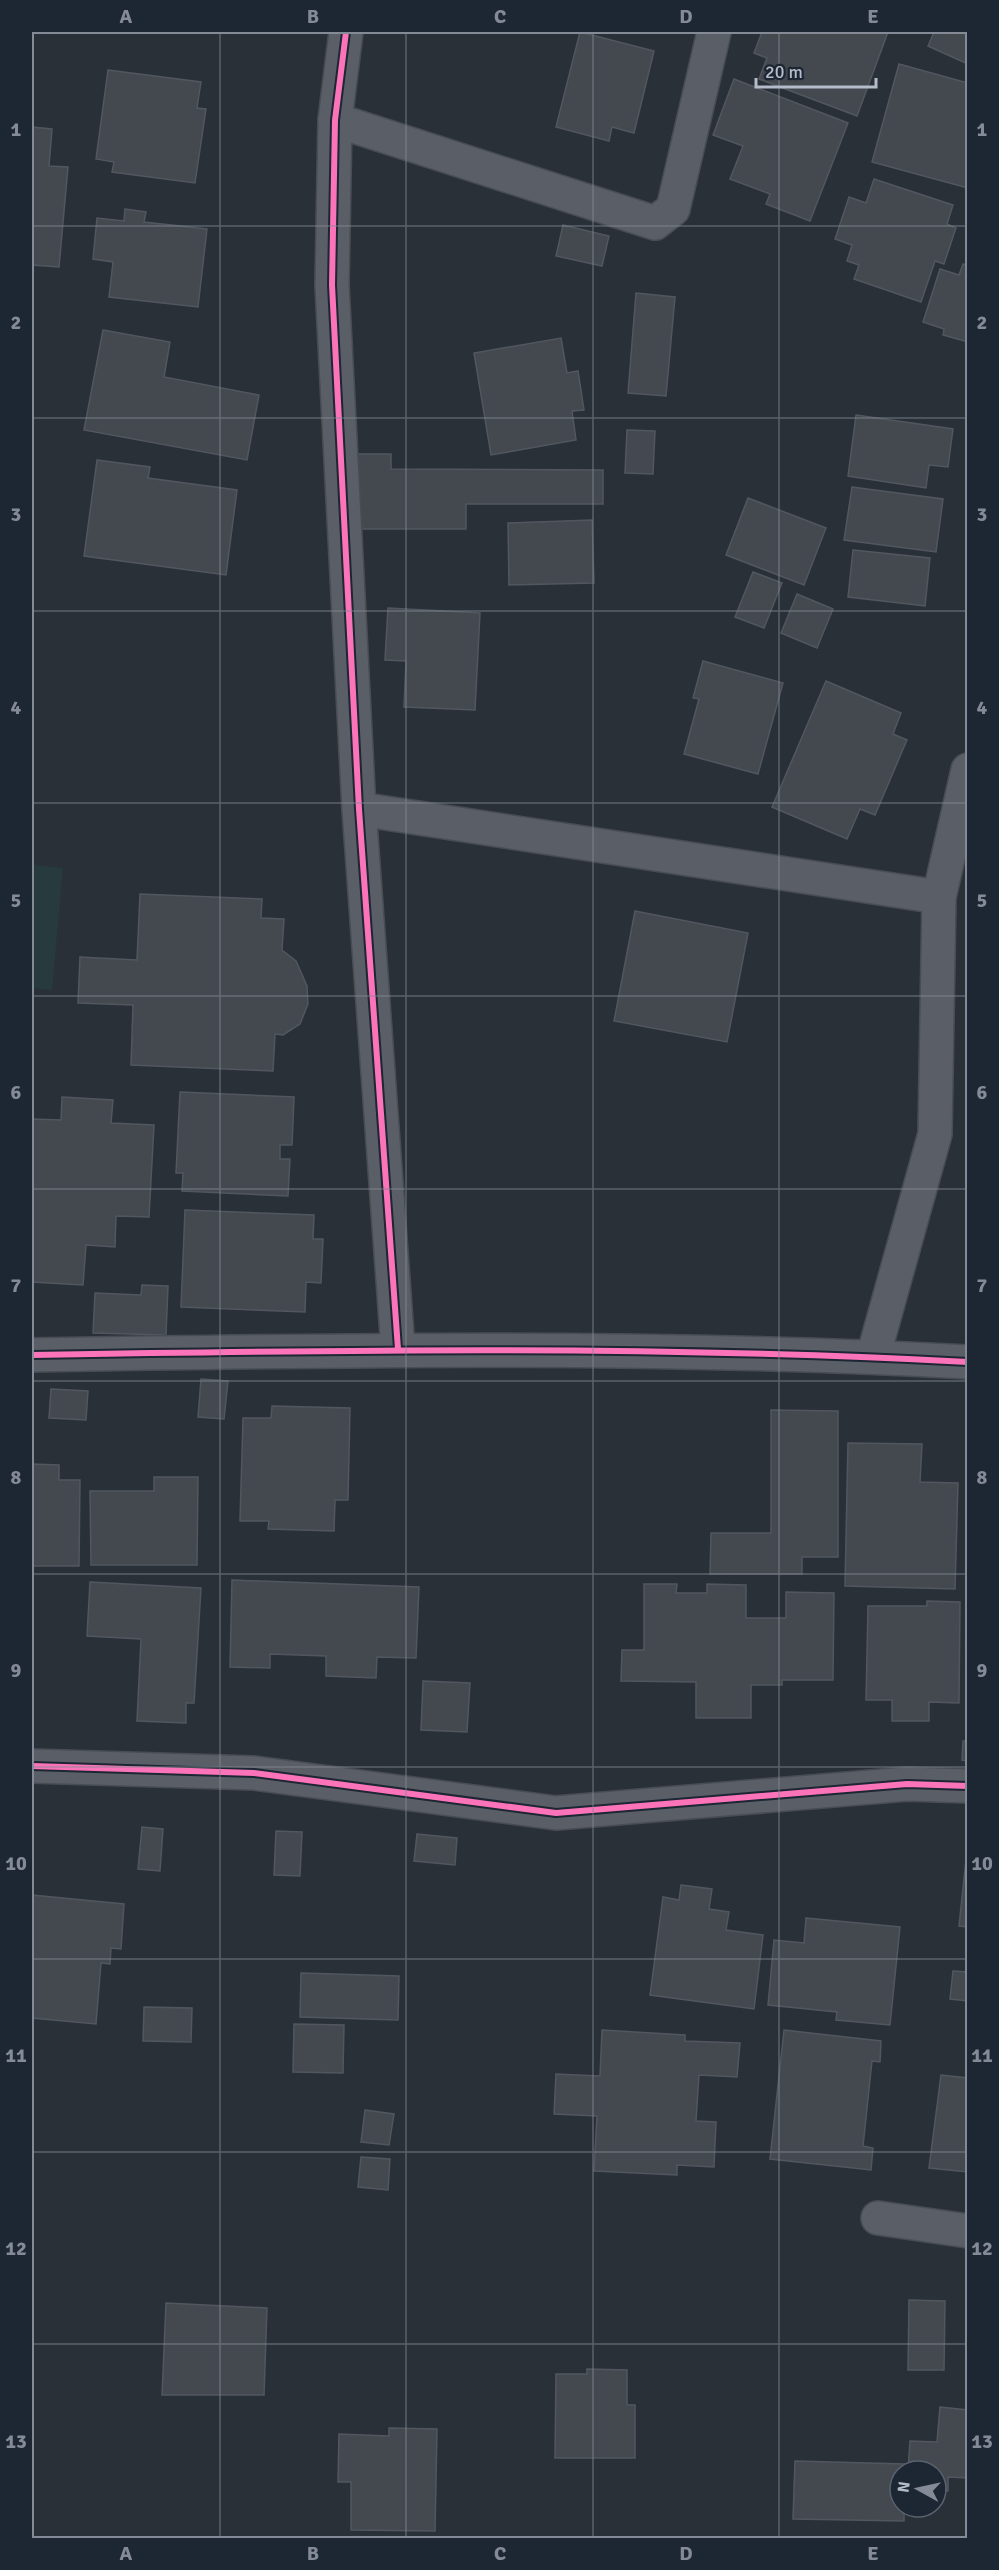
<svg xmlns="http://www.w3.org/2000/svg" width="999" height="2570" font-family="Signika,sans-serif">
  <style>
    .green { fill: #273a3e }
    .building { fill: #444950; stroke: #52575f; stroke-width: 1.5 }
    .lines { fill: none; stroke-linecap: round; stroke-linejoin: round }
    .street-casing { stroke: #484c53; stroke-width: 36 }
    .street { stroke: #5a5e66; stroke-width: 33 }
    .cycleway-casing { stroke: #1d2633; stroke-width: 10 }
    .cycleway { stroke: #fb73b8; stroke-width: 6 }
    .grid { fill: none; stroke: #848b96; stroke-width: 1.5; stroke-opacity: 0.55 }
    .neatline { fill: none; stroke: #848b96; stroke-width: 2 }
    .grid-label { font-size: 20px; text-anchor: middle; font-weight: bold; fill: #848b96 }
  </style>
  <rect width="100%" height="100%" fill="#2a3038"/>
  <!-- green -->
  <polygon class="green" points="32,865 63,868 52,990 32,988"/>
  <!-- building -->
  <g class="building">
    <polygon points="580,32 654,51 634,133 612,127 609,141 556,127"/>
    <polygon points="762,32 888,32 857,116 759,79 767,58 754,53"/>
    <polygon points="934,32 968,32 968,64 928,46"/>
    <polygon points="899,64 968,83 968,188 872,162"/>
    <polygon points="108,70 201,82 197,108 206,109 195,183 112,172 114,162 96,159"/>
    <polygon points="734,79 848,123 810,221 766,204 770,194 730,179 743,146 713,135"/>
    <polygon points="32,127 52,129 49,166 68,167 59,267 32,265"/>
    <polygon points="874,179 953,205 947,224 956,228 944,264 935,261 921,302 854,279 859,265 847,261 852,245 835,239 849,197 866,203"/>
    <polygon points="125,209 146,212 144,222 207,229 198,307 109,297 113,262 93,259 97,218 124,221"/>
    <polygon points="563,225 609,236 602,266 556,256"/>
    <polygon points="963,264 968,265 968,342 943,335 944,329 923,322 940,269 959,275"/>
    <polygon points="636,293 675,297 666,396 628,393"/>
    <polygon points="103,330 170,342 164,377 259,395 247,460 84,430"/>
    <polygon points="561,338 567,373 578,371 584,410 572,411 576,440 491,455 474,353"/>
    <polygon points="856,415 953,429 948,467 929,465 926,488 848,476"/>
    <polygon points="627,430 655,431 653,474 625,473"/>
    <polygon points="357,454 391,454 391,469 603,470 603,504 466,504 466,529 356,529"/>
    <polygon points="97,460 150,467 148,478 237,490 226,575 84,556"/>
    <polygon points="852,487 943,499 936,552 844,540"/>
    <polygon points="748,498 826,528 804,585 726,555"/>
    <polygon points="592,520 594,583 509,585 508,523"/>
    <polygon points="853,550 930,558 925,606 848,597"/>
    <polygon points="753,572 782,583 764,628 735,617"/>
    <polygon points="797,594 833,609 817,648 781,633"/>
    <polygon points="388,608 480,613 475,710 404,707 406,661 385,660"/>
    <polygon points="703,661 783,683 758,774 684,754 699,699 693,698"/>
    <polygon points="826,681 901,713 893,734 907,740 875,815 860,809 847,839 772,807"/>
    <polygon points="140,894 262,899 261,918 284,919 282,950 296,961 307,986 308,1004 300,1024 283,1035 275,1034 273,1071 131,1065 133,1005 78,1003 80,957 137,960"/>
    <polygon points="635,911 748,933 727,1042 614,1021"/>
    <polygon points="180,1092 294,1097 292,1145 280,1145 280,1159 290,1159 288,1196 182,1191 183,1173 176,1173"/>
    <polygon points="62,1097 113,1100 111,1123 154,1125 149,1217 116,1216 115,1247 86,1245 83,1285 32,1282 32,1119 61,1120"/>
    <polygon points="185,1210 314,1215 313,1239 323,1239 321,1283 306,1282 305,1312 181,1307"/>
    <polygon points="142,1285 168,1286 166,1335 93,1333 95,1293 141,1295"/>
    <polygon points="201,1379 228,1381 224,1419 198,1417"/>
    <polygon points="51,1389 88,1391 86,1420 49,1418"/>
    <polygon points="272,1406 350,1408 348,1500 335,1500 334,1531 268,1529 269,1521 240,1521 243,1418 271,1418"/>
    <polygon points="771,1410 838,1411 838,1557 802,1557 802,1574 710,1574 711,1533 771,1533"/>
    <polygon points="848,1443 922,1444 920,1482 958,1483 955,1589 845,1586"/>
    <polygon points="32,1464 59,1465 59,1480 80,1480 79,1566 32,1566"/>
    <polygon points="154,1477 198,1477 197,1565 91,1565 90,1491 154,1491"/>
    <polygon points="232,1580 419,1587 416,1658 377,1657 376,1678 326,1676 326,1656 270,1654 270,1668 230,1667"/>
    <polygon points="90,1582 201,1588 194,1703 186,1703 186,1723 137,1721 141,1639 87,1636"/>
    <polygon points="644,1584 677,1584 676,1593 707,1593 707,1584 746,1585 746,1618 786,1618 786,1592 834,1593 833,1680 782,1680 782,1685 751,1685 751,1718 696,1718 696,1682 621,1681 622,1650 644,1650"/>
    <polygon points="927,1601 960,1602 959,1703 929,1702 929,1721 892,1721 892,1700 866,1700 868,1606 927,1606"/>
    <polygon points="423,1681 470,1683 467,1732 421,1730"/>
    <polygon points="963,1741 968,1741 968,1761 962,1760"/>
    <polygon points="142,1827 163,1829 160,1871 138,1869"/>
    <polygon points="276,1831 302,1832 300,1876 274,1875"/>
    <polygon points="417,1834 457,1838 455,1865 414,1861"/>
    <polygon points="967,1850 968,1850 968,1927 959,1926"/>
    <polygon points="681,1885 712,1889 709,1909 729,1912 726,1930 763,1935 754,2009 650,1995 663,1897 679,1900"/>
    <polygon points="32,1895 124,1904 121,1949 111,1948 110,1964 101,1963 96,2024 32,2018"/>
    <polygon points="806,1918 900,1927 890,2025 836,2020 837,2012 768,2005 774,1940 804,1943"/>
    <polygon points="953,1971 968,1972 968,2001 950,1999"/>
    <polygon points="301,1973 399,1976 398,2020 300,2017"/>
    <polygon points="144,2007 192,2008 191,2042 143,2041"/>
    <polygon points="294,2024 344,2025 343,2073 293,2072"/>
    <polygon points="602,2030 685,2035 685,2041 740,2043 737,2077 699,2075 696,2121 716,2122 714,2167 677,2165 677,2175 594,2171 597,2116 554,2114 556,2074 600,2076"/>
    <polygon points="784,2030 881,2041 880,2062 872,2061 863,2146 873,2148 871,2170 770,2159"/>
    <polygon points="941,2075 968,2078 968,2172 929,2168"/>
    <polygon points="365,2110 394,2114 389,2145 361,2142"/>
    <polygon points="361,2157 390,2159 388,2190 358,2187"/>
    <polygon points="909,2300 945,2301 944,2370 908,2370"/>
    <polygon points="166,2303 267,2308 264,2395 162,2395"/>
    <polygon points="587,2369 627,2370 627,2405 635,2405 635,2458 555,2458 556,2374 587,2374"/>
    <polygon points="940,2407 968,2410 968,2478 948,2477 948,2491 936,2490 936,2471 908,2471 910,2441 937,2442"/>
    <polygon points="389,2428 437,2429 435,2531 351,2530 351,2482 338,2482 339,2434 389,2436"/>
    <polygon points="795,2461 905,2464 905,2471 900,2471 900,2507 904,2507 904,2521 793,2519"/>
  </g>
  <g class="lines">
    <!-- street casing -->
    <g class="street-casing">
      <g id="street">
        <polyline points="346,32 335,120 332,285 359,809 398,1349"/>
        <polyline points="335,120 655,223 673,209 714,32"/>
        <polyline points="359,809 939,897"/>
        <path d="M32,1355C343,1350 656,1345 968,1362"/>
        <polyline points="873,1357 935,1134 939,897 968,770"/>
        <polyline points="32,1766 254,1773 556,1813 907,1784 968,1786"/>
        <polyline points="878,2218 968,2231"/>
      </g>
    </g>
    <!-- street -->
    <use href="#street" class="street"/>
    <!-- cycleway casing -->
    <g class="cycleway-casing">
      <g id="cycleway">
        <polyline points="346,32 335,120 332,285 359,809 398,1349"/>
        <path d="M32,1355C343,1350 656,1345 968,1362"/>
        <polyline points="32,1766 254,1773 556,1813 907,1784 968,1786"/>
      </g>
    </g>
    <!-- cycleway -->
    <use href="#cycleway" class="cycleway"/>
  </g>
  <!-- grid -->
  <path class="grid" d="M220,32V2538M406,32V2538M593,32V2538M779,32V2538M32,226H968M32,418H968M32,611H968M32,803H968M32,996H968M32,1189H968M32,1381H968M32,1574H968M32,1767H968M32,1959H968M32,2152H968M32,2344H968"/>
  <!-- border -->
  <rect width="999" height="2570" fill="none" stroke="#1d2633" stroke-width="66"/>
  <!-- north arrow -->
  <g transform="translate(918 2489) rotate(278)"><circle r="28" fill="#1d2633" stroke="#59626f" stroke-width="1.5"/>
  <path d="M0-4.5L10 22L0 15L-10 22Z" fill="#848b96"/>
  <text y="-9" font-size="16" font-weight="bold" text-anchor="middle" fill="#b4bcc9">N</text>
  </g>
  <!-- scale -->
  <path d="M756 78v9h120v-9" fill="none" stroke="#b4bcc9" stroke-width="3"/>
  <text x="765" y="78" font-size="18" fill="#b4bcc9" stroke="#1d2633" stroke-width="4.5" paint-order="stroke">20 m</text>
  <rect x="33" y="33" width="933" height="2504" class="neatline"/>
  <g class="grid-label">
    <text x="126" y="23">A</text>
    <text x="313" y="23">B</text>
    <text x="500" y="23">C</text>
    <text x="686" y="23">D</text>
    <text x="873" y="23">E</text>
    <text x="16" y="136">1</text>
    <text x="982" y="136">1</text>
    <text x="16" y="329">2</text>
    <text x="982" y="329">2</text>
    <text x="16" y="521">3</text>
    <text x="982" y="521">3</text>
    <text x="16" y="714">4</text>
    <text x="982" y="714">4</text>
    <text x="16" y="907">5</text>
    <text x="982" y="907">5</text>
    <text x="16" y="1099">6</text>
    <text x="982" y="1099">6</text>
    <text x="16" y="1292">7</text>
    <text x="982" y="1292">7</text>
    <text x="16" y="1484">8</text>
    <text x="982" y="1484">8</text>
    <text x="16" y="1677">9</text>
    <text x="982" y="1677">9</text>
    <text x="16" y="1870">10</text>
    <text x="982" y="1870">10</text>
    <text x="16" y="2062">11</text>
    <text x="982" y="2062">11</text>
    <text x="16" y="2255">12</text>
    <text x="982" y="2255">12</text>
    <text x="16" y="2448">13</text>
    <text x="982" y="2448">13</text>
    <text x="126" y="2560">A</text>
    <text x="313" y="2560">B</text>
    <text x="500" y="2560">C</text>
    <text x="686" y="2560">D</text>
    <text x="873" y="2560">E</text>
  </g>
</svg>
